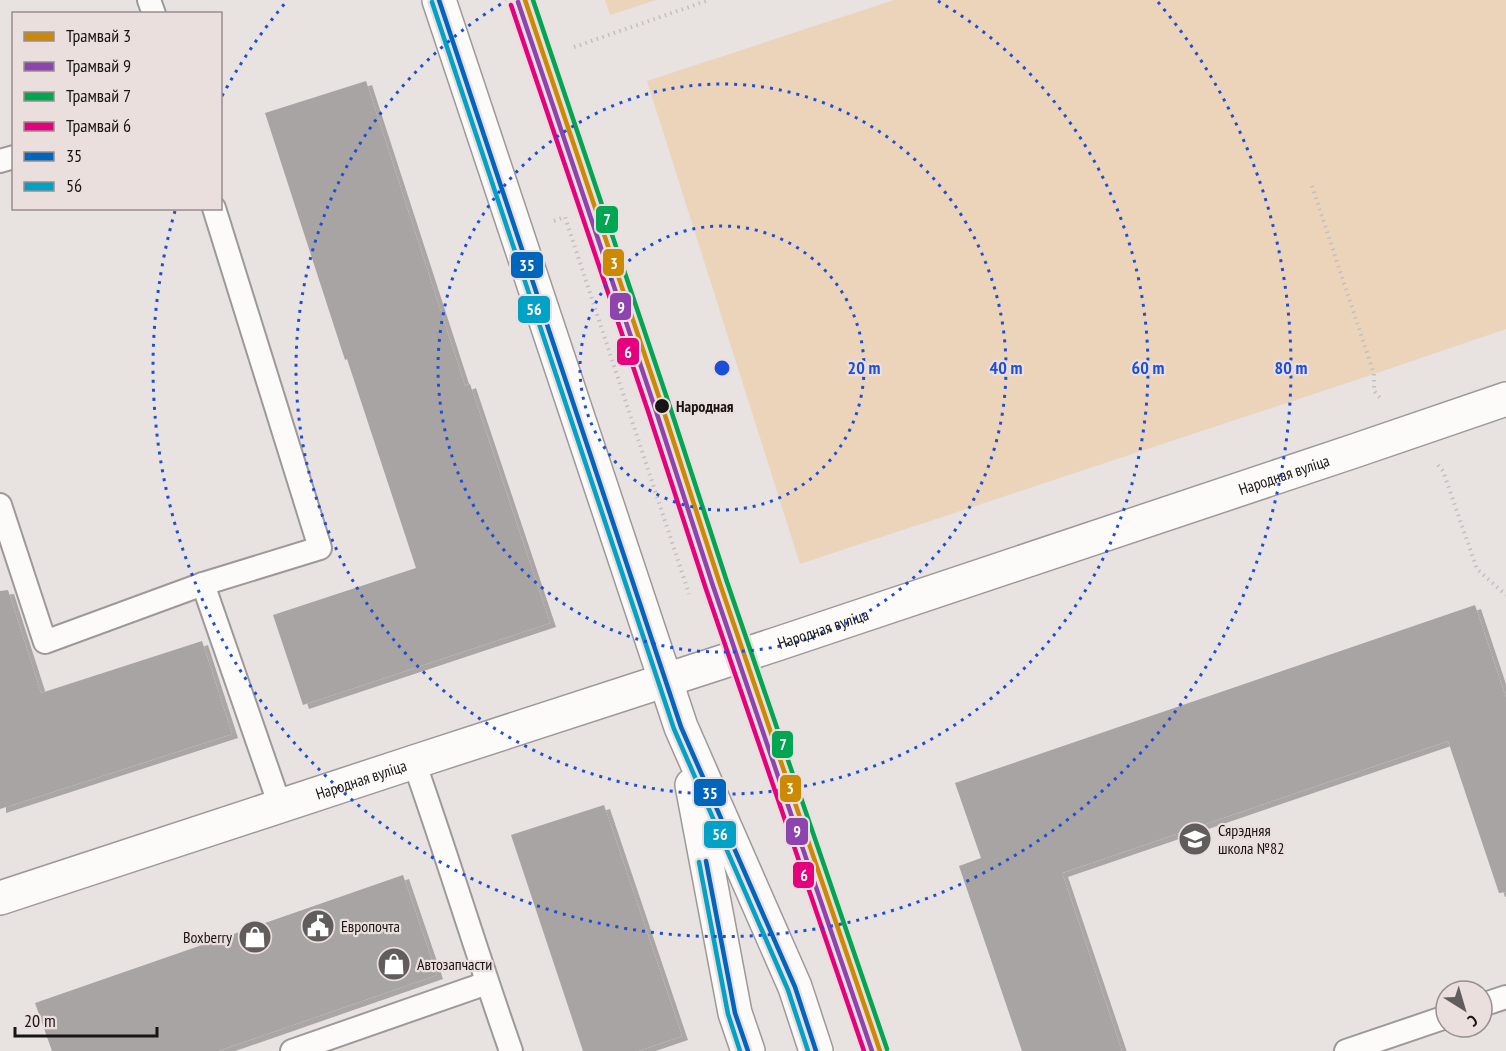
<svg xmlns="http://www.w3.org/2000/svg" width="1506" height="1051" font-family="'PT Sans Narrow',sans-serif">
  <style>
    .green { fill: #ebd4ba }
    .building { fill: #a8a4a3; filter: url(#shadow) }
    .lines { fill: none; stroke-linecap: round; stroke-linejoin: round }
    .service-casing { stroke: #9e9999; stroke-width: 26 }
    .tertiary-casing { stroke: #9e9999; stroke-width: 36 }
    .secondary-casing { stroke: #9e9999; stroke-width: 36 }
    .path { stroke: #c3c0c0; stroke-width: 4; stroke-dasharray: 1.5 4.5; stroke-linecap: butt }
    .service { stroke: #fcfbfa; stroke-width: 22 }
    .tertiary { stroke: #fcfbfa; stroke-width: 33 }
    .secondary { stroke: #fcfbfa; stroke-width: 33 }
    .bus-1-casing { stroke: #ebdfde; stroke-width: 9 }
    .bus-2-casing { stroke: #ebdfde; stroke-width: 9 }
    .bus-1 { stroke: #0065bd; stroke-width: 4.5 }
    .bus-2 { stroke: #01a2c5; stroke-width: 4.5 }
    .tram-1-casing { stroke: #ebdfde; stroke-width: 9 }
    .tram-2-casing { stroke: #ebdfde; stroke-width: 9 }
    .tram-3-casing { stroke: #ebdfde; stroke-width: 9 }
    .tram-4-casing { stroke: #ebdfde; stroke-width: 9 }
    .tram-1 { stroke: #cb8904; stroke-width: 4.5 }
    .tram-2 { stroke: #8e44ad; stroke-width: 4.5 }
    .tram-3 { stroke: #00a651; stroke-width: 4.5 }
    .tram-4 { stroke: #e5007d; stroke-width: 4.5 }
    .ring { fill: none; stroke: #1d4ed8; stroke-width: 3; stroke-dasharray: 3 6 }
    .stop-dot { fill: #191515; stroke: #ebdfde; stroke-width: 2 }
    .labels { text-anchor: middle; stroke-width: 4.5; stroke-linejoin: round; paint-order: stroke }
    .stop-label { font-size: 16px; font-weight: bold; fill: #191515; stroke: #ebdfde; text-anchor: start }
    .street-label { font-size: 16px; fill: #191515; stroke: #ebdfde }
    .poi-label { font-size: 16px; fill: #191515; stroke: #ebdfde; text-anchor: start }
    .centre { fill: #1d4ed8; stroke: #ebdfde; stroke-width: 3 }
    .ring-label { font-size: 18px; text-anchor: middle; font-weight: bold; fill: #1d4ed8; stroke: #ebdfde; stroke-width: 4.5; stroke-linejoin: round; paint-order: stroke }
    .line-badge { stroke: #ebdfde; stroke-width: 2 }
    .badge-label { font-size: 16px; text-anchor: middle; font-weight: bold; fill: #fff }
  </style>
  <defs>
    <filter id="shadow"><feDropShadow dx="6" dy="4" stdDeviation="0" flood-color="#0004"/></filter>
  </defs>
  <rect width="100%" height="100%" fill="#e8e2e1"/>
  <!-- green -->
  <g class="green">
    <polygon points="605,0 656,0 610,15"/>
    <polygon points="894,0 1506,0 1506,329 1374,374 800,564 647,81"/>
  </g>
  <!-- building -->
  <g class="building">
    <polygon points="366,81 465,386 470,384 550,623 303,705 273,615 416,568 347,359 345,360 265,113"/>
    <polygon points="8,590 41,693 202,641 232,734 0,809 0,591"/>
    <polygon points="1475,605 1506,698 1506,892 1499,893 1448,741 1062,873 1122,1051 1022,1051 959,866 981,858 955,783"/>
    <polygon points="604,805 682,1036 638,1051 583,1051 511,835"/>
    <polygon points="403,875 437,975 218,1051 52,1051 35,1003"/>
  </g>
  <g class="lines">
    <!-- service casing -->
    <g class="service-casing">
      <g id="service">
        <polyline points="149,0 154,14"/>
        <polyline points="0,161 14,157"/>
        <polyline points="0,505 45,642 203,584 320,548 214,208"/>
        <polyline points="203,584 280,806"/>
        <path d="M414,762C448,858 477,955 511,1051"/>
        <polyline points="1482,1005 1506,997"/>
        <polyline points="292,1051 487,983"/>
        <polyline points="1346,1051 1446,1017"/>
      </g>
    </g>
    <!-- tertiary casing -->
    <g class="tertiary-casing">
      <g id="tertiary">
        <path id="s1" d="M0,898L414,762L777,644L1357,450L1506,399"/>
      </g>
    </g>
    <!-- secondary casing -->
    <g class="secondary-casing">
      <g id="secondary">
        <polyline points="439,0 681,727 795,987 816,1051"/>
        <polyline points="692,785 735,1013 748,1051"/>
      </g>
    </g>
    <!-- path -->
    <g class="path">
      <polyline points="574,47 709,0"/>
      <polyline points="1312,186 1374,374 1374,391 1380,398"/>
      <polyline points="554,221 565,217 689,594"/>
      <polyline points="1438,465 1443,471 1477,569 1506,595"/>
    </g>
    <!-- service -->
    <use href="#service" class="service"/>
    <!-- tertiary -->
    <use href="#tertiary" class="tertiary"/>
    <!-- secondary -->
    <use href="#secondary" class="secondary"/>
    <!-- bus-1 casing -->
    <g class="bus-1-casing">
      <g id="bus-1">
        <polyline points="439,0 681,727 795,987 816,1051"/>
        <polyline points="706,861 735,1013 748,1051"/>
      </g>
    </g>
    <!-- bus-2 casing -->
    <g class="bus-2-casing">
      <g id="bus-2">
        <polyline points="432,2 674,729 788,990 808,1051"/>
        <polyline points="699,862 728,1014 740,1051"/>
      </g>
    </g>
    <!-- bus-1 -->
    <use href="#bus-1" class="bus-1"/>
    <!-- bus-2 -->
    <use href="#bus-2" class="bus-2"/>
    <!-- tram-1 casing -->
    <g class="tram-1-casing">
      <polyline id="tram-1" points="525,0 662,406 720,584 880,1051"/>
    </g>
    <!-- tram-2 casing -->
    <g class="tram-2-casing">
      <polyline id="tram-2" points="518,2 655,408 713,586 872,1051"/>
    </g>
    <!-- tram-3 casing -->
    <g class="tram-3-casing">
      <polyline id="tram-3" points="533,0 669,404 727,582 887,1049"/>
    </g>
    <!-- tram-4 casing -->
    <g class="tram-4-casing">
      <polyline id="tram-4" points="511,5 648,411 706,589 864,1051"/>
    </g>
    <!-- tram-1 -->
    <use href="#tram-1" class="tram-1"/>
    <!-- tram-2 -->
    <use href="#tram-2" class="tram-2"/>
    <!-- tram-3 -->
    <use href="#tram-3" class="tram-3"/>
    <!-- tram-4 -->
    <use href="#tram-4" class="tram-4"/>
  </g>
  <!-- distance rings -->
  <g class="ring">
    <circle cx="722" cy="368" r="142"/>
    <circle cx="722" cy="368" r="284"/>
    <path d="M938 1A426 426 0 1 1 506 1"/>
    <path d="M222 96A569 569 0 0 1 286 2M1158 2A569 569 0 1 1 175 211"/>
  </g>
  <!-- icons -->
  <defs>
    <g id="school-disc" transform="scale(1.725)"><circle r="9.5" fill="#615d5c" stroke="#ebdfde"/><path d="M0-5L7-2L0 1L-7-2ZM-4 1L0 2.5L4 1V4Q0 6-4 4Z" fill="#fff"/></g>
    <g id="civic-disc" transform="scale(1.725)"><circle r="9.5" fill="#615d5c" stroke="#ebdfde"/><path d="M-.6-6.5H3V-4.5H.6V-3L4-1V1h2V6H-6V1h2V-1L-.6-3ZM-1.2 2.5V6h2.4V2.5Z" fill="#fff"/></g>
    <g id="shop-disc" transform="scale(1.725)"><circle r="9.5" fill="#615d5c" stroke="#ebdfde"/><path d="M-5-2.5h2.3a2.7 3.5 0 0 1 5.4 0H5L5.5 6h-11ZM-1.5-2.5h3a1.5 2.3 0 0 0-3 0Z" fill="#fff"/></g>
  </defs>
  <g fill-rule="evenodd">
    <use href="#school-disc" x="1195" y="839"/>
    <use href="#civic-disc" x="318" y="926"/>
    <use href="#shop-disc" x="255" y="937"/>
    <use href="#shop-disc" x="394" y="964"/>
  </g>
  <!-- markers -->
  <circle class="stop-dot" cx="662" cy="406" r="8"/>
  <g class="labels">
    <!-- stop labels -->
    <g class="stop-label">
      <text x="676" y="412">Народная</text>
    </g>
    <!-- street labels -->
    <g class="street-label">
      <text dy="6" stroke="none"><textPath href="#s1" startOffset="1352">Народная вуліца</textPath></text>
      <text dy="6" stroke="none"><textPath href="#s1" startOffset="866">Народная вуліца</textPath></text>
      <text dy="6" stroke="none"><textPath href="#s1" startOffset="380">Народная вуліца</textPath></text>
    </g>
    <!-- poi labels -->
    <g class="poi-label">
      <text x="1218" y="836">Сярэдняя<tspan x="1218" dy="18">школа №82</tspan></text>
      <text x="341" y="932">Европочта</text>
      <text x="232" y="943" text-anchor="end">Boxberry</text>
      <text x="417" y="970">Автозапчасти</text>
    </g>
  </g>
  <circle cx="722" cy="368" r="9" class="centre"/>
  <g class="ring-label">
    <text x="864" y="374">20 m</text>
    <text x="1006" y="374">40 m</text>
    <text x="1148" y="374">60 m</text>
    <text x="1291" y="374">80 m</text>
  </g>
  <g class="line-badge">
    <rect x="595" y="205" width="24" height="29" rx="6" fill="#00a651"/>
    <rect x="602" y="248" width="23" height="29" rx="6" fill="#cb8904"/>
    <rect x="510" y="251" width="34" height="28" rx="6" fill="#0065bd"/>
    <rect x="609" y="292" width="23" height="29" rx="6" fill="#8e44ad"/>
    <rect x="517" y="295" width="34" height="29" rx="6" fill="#01a2c5"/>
    <rect x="616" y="337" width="24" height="29" rx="6" fill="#e5007d"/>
    <rect x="771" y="730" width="23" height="29" rx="6" fill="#00a651"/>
    <rect x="779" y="774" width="23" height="29" rx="6" fill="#cb8904"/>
    <rect x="693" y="778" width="34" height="29" rx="6" fill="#0065bd"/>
    <rect x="785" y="817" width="24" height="29" rx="6" fill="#8e44ad"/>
    <rect x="703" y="820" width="34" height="29" rx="6" fill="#01a2c5"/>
    <rect x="792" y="861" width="23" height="28" rx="6" fill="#e5007d"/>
  </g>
  <g class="badge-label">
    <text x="607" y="225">7</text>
    <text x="614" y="269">3</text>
    <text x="527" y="271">35</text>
    <text x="621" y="313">9</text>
    <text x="534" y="315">56</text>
    <text x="628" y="358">6</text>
    <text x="783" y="750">7</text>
    <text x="790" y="794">3</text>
    <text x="710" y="799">35</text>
    <text x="797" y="837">9</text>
    <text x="720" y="840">56</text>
    <text x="804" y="881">6</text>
  </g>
  <!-- legend -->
  <rect x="12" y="12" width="210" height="198" fill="#ebdfde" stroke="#978e8e" stroke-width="1.5"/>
  <rect x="24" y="32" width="30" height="9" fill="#cb8904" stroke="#978e8e" stroke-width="1.5"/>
  <text x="66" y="42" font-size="18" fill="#191515">Трамвай 3</text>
  <rect x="24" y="62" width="30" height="9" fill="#8e44ad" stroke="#978e8e" stroke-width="1.5"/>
  <text x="66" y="72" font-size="18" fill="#191515">Трамвай 9</text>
  <rect x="24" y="92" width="30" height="9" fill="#00a651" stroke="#978e8e" stroke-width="1.5"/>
  <text x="66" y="102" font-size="18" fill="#191515">Трамвай 7</text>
  <rect x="24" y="122" width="30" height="9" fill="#e5007d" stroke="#978e8e" stroke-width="1.5"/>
  <text x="66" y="132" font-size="18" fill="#191515">Трамвай 6</text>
  <rect x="24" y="152" width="30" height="9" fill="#0065bd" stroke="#978e8e" stroke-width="1.5"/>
  <text x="66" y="162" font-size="18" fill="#191515">35</text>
  <rect x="24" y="182" width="30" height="9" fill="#01a2c5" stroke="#978e8e" stroke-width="1.5"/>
  <text x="66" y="192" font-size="18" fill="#191515">56</text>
  <!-- north arrow -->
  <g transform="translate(1464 1009) rotate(143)"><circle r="28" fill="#ebdfde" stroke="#978e8e" stroke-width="1.5"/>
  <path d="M0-4.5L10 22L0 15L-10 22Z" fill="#615d5c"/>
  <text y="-9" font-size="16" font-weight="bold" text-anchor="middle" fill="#191515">С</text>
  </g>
  <!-- scale -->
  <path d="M15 1027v9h142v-9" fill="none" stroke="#191515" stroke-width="3"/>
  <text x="24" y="1027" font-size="18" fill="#191515" stroke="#ebdfde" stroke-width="4.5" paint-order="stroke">20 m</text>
</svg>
